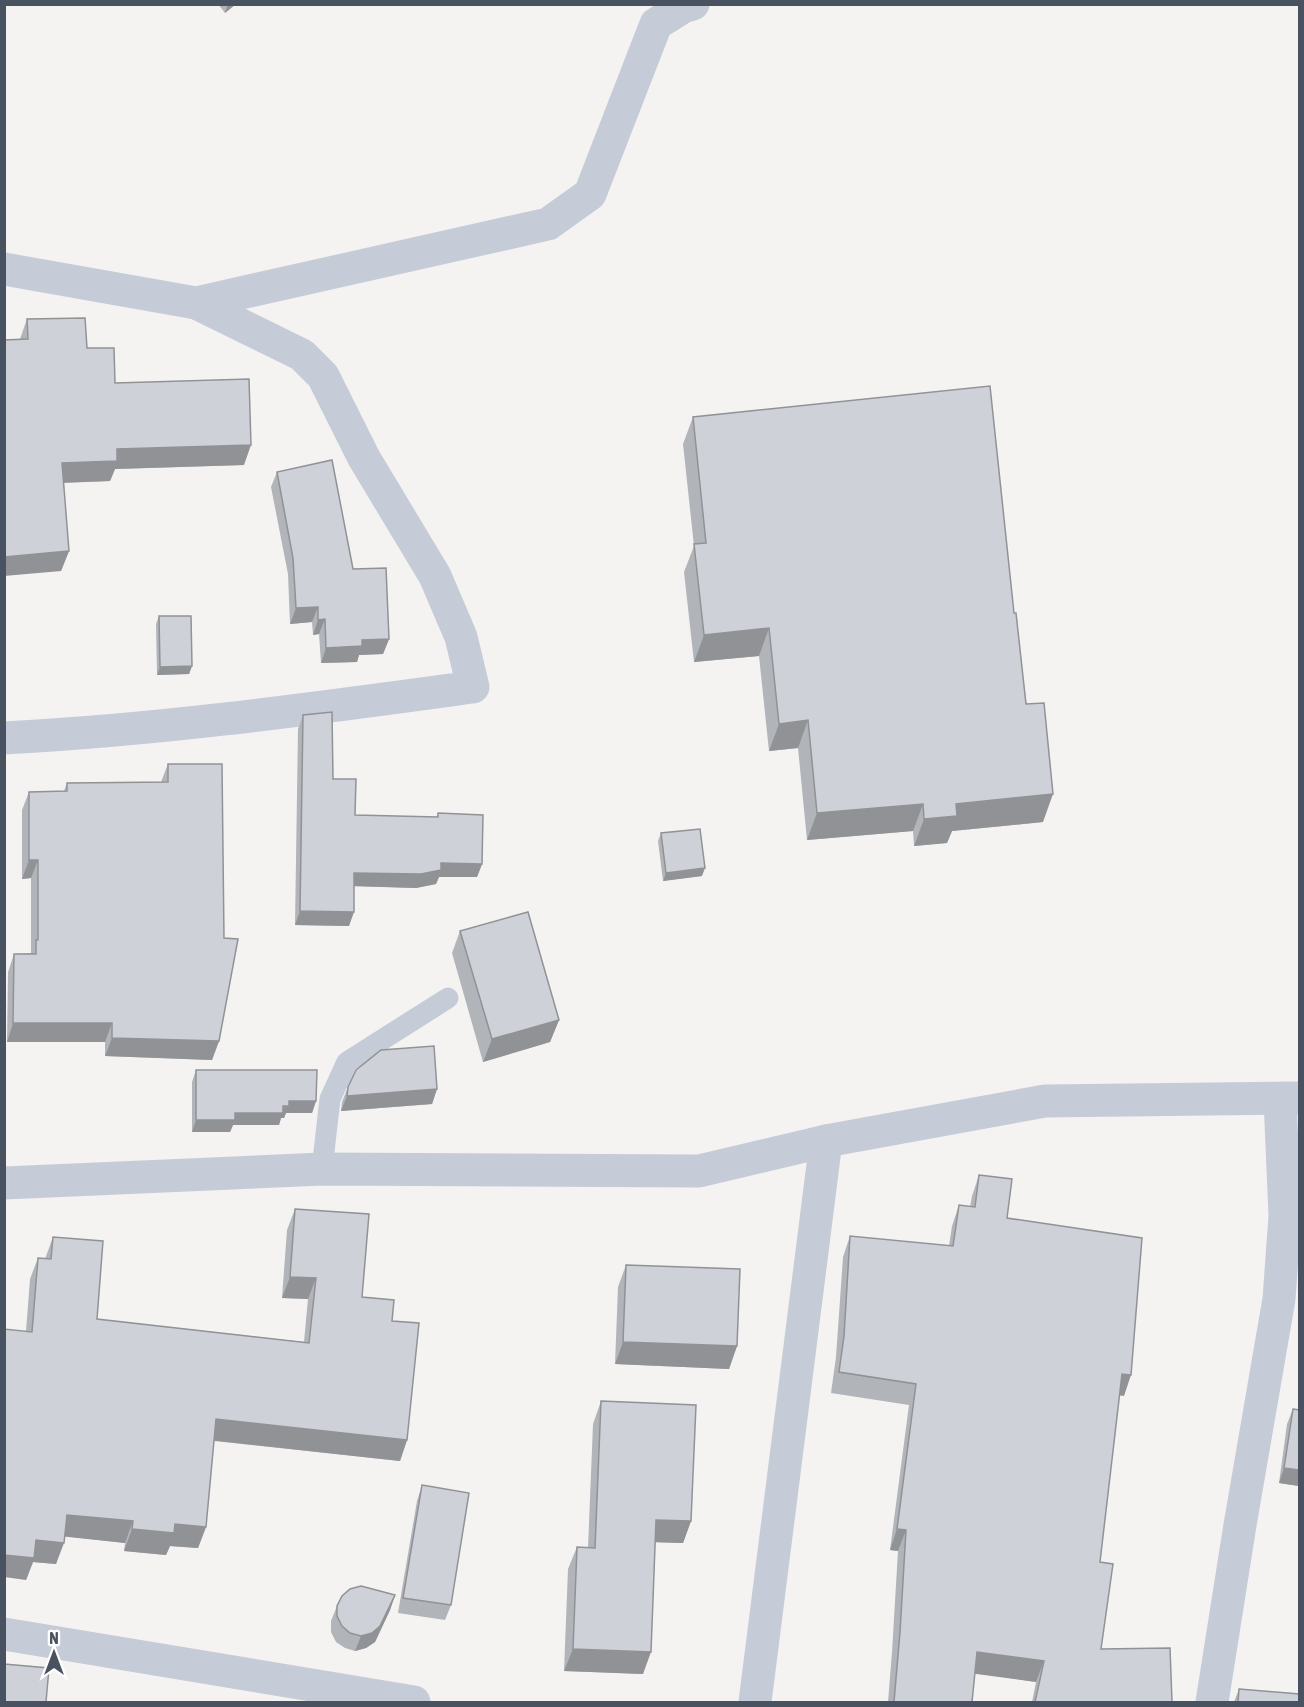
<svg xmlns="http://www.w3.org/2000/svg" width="1304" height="1707" font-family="'Asap Condensed',sans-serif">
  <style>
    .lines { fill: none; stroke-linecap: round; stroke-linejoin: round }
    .lane { stroke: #c6ccd7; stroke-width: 21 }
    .street { stroke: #c6ccd7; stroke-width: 33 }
    .wall { fill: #b1b4b9 }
    .shaded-wall { fill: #909296 }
    .building { fill: #ced1d7; stroke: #909296; stroke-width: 1.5 }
  </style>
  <rect width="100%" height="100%" fill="#f4f3f2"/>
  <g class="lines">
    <!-- lane -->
    <polyline class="lane" points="322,1169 330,1099 347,1062 448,998"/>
    <!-- street -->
    <g class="street">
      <path d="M4,269L196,303L302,355L323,376L364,458L435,576L461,637L473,687C318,708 161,730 4,738"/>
      <polyline points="196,303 548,224 590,194 656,24 683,7 693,4"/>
      <polyline points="4,1183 322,1169 699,1171 826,1141 1045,1101 1300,1098"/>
      <polyline points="4,1634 414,1702"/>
      <polyline points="755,1702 826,1141"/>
      <polyline points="1212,1702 1240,1525 1279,1299 1285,1216 1280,1099"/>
    </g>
  </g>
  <!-- wall -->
  <g class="wall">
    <polygon points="218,4 236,4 225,13"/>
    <polygon points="27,319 87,348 115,383 244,465 115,469 110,481 63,483 69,551 61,571 20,339"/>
    <polygon points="693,417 1014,613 1043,822 952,831 947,843 914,846 913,831 807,840 798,748 769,751 759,656 694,662 684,572 694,546 683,444"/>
    <polygon points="277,472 353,569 389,639 383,654 359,655 357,662 321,663 319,634 313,635 312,622 290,624 288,574 271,487"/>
    <polygon points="159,616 192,666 189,674 157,675 156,624"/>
    <polygon points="303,715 333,779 355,815 437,817 438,813 482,864 477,877 439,877 436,884 416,888 354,886 349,926 295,925 298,729"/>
    <polygon points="168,764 219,1041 212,1060 105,1056 105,1042 7,1042 8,972 14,954 31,953 31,878 22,879 22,810 29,792 64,791 67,783 161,782"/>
    <polygon points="661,833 702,876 663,881 658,841"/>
    <polygon points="460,931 559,1020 550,1042 483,1062 452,953"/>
    <polygon points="196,1070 316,1101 312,1113 286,1113 284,1118 281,1118 279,1125 233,1125 230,1132 192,1132 192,1082"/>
    <polygon points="348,1087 437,1089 432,1104 341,1111 342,1102"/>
    <polygon points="979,1175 1124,1396 1119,1395 1100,1562 1101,1649 1172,1702 1032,1702 1036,1682 975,1673 972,1702 888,1702 892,1652 898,1551 890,1550 909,1405 831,1393 836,1357 843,1257 850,1236 949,1246 952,1226 959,1205 970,1207 972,1196"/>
    <polygon points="295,1209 362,1297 392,1321 407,1440 400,1461 214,1441 206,1527 198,1548 170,1546 166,1555 124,1551 125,1543 64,1536 56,1564 33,1562 26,1580 26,1331 30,1279 38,1258 45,1259 53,1237 97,1319 304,1342 308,1299 282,1298 287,1230"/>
    <polygon points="626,1265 737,1346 729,1369 615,1364 618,1287"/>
    <polygon points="1299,1276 1299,1300 1298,1300"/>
    <polygon points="601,1401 691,1521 683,1543 655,1542 643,1674 564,1671 568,1569 577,1547 588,1548 593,1424"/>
    <polygon points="1293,1409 1299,1486 1279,1483 1287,1424"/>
    <polygon points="422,1485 451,1605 445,1620 398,1613 417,1501"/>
    <polygon points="395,1595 390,1610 375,1642 366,1648 355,1651 345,1648 336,1642 331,1632 331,1621 337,1606"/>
    <polygon points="1239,1689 1299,1702 1234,1702"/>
  </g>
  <!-- shaded-wall -->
  <g class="shaded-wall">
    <polygon points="228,4 236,4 225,13"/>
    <polygon points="251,445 244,465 115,469 110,481 54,483 62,463 117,449"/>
    <polygon points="69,551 61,571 4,576 4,557"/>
    <polygon points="318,607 312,622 290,624 296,608"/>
    <polygon points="325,619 319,634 313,635 318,620"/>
    <polygon points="769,628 759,656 694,662 704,635"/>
    <polygon points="389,639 383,654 359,655 357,662 321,663 326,648 362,640"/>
    <polygon points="192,666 189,674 157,675 160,667"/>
    <polygon points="808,720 798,748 769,751 779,724"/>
    <polygon points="1053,794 1043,822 952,831 947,843 914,846 924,819 956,804"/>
    <polygon points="923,804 913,831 807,840 817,813"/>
    <polygon points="29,860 38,860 31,878 22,879"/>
    <polygon points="441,863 482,864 477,877 439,877 436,884 416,888 349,886 354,873"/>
    <polygon points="705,868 702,876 663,881 666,873"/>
    <polygon points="300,911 354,912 349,926 295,925"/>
    <polygon points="559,1020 550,1042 483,1062 492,1039"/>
    <polygon points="13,1023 112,1023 105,1042 7,1042"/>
    <polygon points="112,1038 219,1041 212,1060 105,1056"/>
    <polygon points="437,1089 432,1104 341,1111 347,1096"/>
    <polygon points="289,1101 316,1101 312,1113 286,1113 284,1118 281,1118 279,1125 233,1125 230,1132 192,1132 196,1120 235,1113 283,1106"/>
    <polygon points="290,1277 316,1278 308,1299 282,1298"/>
    <polygon points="623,1342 737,1346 729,1369 615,1364"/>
    <polygon points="1122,1374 1131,1375 1124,1396 1114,1394"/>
    <polygon points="216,1419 407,1440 400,1461 209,1440"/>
    <polygon points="1284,1468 1299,1470 1299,1486 1279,1483"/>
    <polygon points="67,1515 133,1521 125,1543 59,1536"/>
    <polygon points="656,1520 691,1521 683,1543 648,1542"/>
    <polygon points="175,1524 206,1527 198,1548 170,1546 166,1555 124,1551 132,1529"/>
    <polygon points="897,1529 906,1530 898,1551 890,1550"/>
    <polygon points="36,1540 64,1543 56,1564 33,1562 26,1580 4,1577 4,1555"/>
    <polygon points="395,1595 390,1610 375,1642 366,1648 355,1651 361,1636"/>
    <polygon points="573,1649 651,1652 643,1674 564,1671"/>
    <polygon points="977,1652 1044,1661 1036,1682 969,1673"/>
  </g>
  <!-- building -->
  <g class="building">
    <polygon points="85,318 87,348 114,348 115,383 249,379 251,445 117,449 117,461 62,463 69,551 4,557 4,340 28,339 27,319"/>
    <polygon points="990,386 1014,613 1016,613 1026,704 1044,703 1053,794 956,804 957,816 924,819 923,804 817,813 808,720 779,724 769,628 704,635 694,544 706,543 693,417"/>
    <polygon points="332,460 353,569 386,568 389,639 362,640 362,646 326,648 325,619 318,620 318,607 296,608 293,558 277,472"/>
    <polygon points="159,616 191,616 192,666 160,667"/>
    <polygon points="332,712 333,779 356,779 355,815 438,817 438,813 483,815 482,864 441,863 441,870 421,874 354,873 354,912 300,911 303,715"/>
    <polygon points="168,764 222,764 224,938 238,939 219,1041 112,1038 112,1023 13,1023 14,954 36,954 36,940 38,940 38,860 29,860 29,792 67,791 67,783 168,782"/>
    <polygon points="700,829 705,868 666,873 661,833"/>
    <polygon points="528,912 559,1020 492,1039 460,931"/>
    <polygon points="434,1046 437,1089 347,1096 348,1087 356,1070 381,1050"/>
    <polygon points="196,1070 317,1070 316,1101 289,1101 289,1106 283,1106 283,1113 235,1113 235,1120 196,1120"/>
    <polygon points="979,1175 1012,1179 1007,1218 1142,1238 1131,1375 1122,1374 1100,1562 1113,1564 1101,1649 1170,1648 1172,1702 1035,1702 1044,1661 977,1652 972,1702 894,1702 900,1632 906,1530 897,1529 916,1384 839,1372 844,1336 850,1236 953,1246 959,1205 975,1207"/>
    <polygon points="295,1209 369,1214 362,1297 394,1300 392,1321 419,1323 407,1440 216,1419 206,1527 175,1524 174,1533 132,1529 133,1521 67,1515 64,1543 36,1540 34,1558 4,1555 4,1329 32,1332 38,1258 51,1259 53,1237 103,1241 97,1319 309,1343 316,1278 290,1277"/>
    <polygon points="626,1265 740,1269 737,1346 623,1342"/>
    <polygon points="601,1401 696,1405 691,1521 656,1520 651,1652 573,1649 577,1547 595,1548"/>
    <polygon points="1293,1409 1299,1410 1299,1470 1284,1468"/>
    <polygon points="422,1485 469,1493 451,1605 403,1598"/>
    <polygon points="361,1586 395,1595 380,1626 372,1633 361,1636 350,1633 342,1626 337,1616 337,1606 342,1596 350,1589"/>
    <polygon points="4,1664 49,1668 46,1702 4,1702"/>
    <polygon points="1239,1689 1299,1694 1299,1702 1238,1702"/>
  </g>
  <!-- border -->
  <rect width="1304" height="1707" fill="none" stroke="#495261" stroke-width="12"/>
  <!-- north arrow -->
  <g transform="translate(54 1653)" stroke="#ffffff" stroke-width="4.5" paint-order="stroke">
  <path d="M0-4.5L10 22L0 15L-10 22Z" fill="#495261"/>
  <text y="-9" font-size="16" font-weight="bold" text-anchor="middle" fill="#495261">N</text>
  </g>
</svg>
